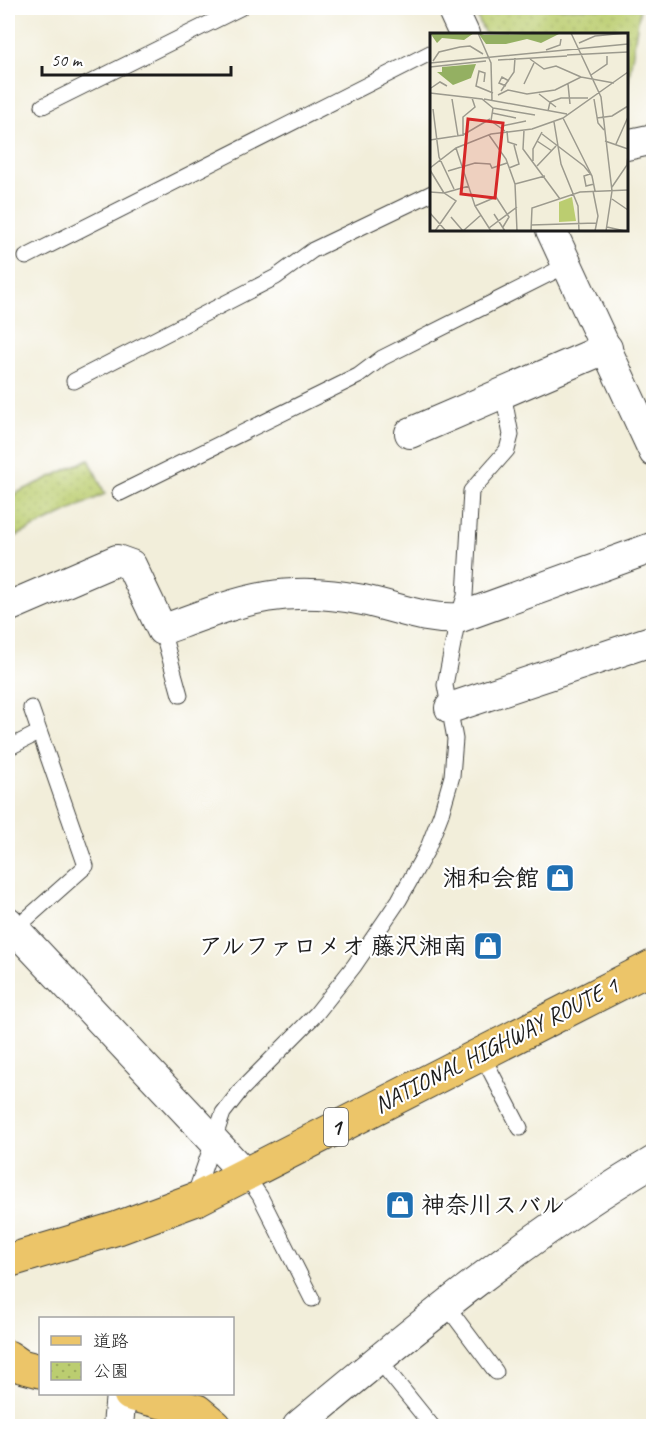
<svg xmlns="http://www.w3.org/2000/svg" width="661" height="1434" font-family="Caveat,'Klee One',sans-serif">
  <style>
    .park { fill: url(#park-dots); stroke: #6c7446; stroke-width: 1.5 }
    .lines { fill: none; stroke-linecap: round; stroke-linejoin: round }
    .lane-casing { stroke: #3c3c38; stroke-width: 17 }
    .street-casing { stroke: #3c3c38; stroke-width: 32 }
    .primary-casing { stroke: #3c3c38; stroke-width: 35 }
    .highway-casing { stroke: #3c3c38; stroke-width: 35 }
    .lane { stroke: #fff; stroke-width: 15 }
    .street { stroke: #fff; stroke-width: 30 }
    .primary { stroke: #ecc569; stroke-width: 33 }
    .highway { stroke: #ecc569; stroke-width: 33 }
    .labels { text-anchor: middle; stroke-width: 4.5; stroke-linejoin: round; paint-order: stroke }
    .shield { fill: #fff; stroke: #606060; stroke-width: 1.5 }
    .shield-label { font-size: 22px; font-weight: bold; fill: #1c1c1c }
    .poi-label { font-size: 24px; font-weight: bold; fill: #1c1c1c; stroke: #fff; text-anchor: end }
    .street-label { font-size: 24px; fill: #1c1c1c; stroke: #fff }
    .inset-road { fill: none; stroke: #9c9a8e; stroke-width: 1.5 }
    .view { fill: #d62828; fill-opacity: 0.15; stroke: #d62828; stroke-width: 3 }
    .inset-edge { fill: none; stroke: #1c1c1c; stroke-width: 3 }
  </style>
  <defs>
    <pattern id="park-dots" width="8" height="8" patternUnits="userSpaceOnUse" patternTransform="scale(1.5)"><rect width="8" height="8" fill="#bbcd70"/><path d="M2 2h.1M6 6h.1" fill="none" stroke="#a0af60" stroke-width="1.8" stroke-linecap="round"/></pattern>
  </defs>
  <rect width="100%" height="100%" fill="#fff"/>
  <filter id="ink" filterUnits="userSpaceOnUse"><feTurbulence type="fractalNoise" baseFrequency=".0167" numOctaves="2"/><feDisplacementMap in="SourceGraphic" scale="12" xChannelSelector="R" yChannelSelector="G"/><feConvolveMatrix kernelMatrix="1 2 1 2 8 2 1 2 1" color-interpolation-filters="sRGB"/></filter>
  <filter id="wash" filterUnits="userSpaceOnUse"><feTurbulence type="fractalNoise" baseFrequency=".008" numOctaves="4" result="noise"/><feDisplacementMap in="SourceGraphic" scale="24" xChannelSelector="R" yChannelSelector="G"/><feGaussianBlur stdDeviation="1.35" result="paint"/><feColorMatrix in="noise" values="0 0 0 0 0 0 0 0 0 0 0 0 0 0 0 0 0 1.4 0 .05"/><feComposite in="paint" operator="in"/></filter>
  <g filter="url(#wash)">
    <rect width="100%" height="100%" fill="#f2eeda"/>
    <!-- park -->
    <g class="park">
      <polygon points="473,8 640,8 627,90 626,34 485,34"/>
      <polygon points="89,459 105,494 8,540 8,497"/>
    </g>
  </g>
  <g filter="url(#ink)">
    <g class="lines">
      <!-- lane casing -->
      <g class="lane-casing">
        <g id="lane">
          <polyline points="43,106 240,8"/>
          <polyline points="26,257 432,52"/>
          <polyline points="74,381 276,277 313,250 432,193"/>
          <polyline points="120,493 358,376 382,358 567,265"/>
          <polyline points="162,630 180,695"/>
          <polyline points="8,748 38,733"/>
          <polyline points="14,930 86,866 31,708"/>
          <polyline points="481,1053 520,1128"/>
          <polyline points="244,1173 260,1196 312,1299"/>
          <polyline points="194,1197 223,1113 241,1090 316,1014 354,966 399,900 427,850 441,814 452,776 455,739 445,685 458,618 465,596 471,491 507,450 511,435 503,393"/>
          <polyline points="446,1305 496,1372"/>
          <polyline points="378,1359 432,1426"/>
        </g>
      </g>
      <!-- street casing -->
      <g class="street-casing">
        <g id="street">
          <polyline points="452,8 464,34"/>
          <polyline points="626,145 654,139"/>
          <polyline points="551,230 654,452"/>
          <polyline points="410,433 607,348"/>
          <path d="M8,607L117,560L131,565L162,630C239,602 279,583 363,600C397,607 423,620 458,618L654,547"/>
          <polyline points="450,708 654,640"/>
          <polyline points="8,922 244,1173"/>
          <polyline points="118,1426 121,1394"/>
          <path d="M298,1426C411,1332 526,1236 654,1161"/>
        </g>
      </g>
      <!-- primary casing -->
      <g class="primary-casing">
        <g id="primary">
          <polyline points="8,1357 21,1366 40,1371"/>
          <polyline points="130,1394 197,1411 215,1426"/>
        </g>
      </g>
      <!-- highway casing -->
      <g class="highway-casing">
        <polyline id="highway" points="8,1261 118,1228 199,1198 654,966"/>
      </g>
      <!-- lane -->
      <use href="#lane" class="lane"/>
      <!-- street -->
      <use href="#street" class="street"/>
      <!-- primary -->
      <use href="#primary" class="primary"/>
      <!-- highway -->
      <use href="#highway" class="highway"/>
    </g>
  </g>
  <!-- icons -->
  <defs>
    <g id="shop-square" transform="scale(1.5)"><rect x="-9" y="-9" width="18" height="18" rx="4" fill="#1f6fb2" stroke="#fff"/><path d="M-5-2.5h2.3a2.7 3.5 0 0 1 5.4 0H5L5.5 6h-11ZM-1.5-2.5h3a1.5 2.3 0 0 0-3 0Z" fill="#fff"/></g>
  </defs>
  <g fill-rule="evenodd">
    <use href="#shop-square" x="560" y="878"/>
    <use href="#shop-square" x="488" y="946"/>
    <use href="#shop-square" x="400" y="1205"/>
  </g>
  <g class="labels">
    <!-- shield labels -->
    <rect class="shield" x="324" y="1108" width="24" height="38" rx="4.5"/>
    <g class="shield-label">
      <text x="336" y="1135">1</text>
    </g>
    <!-- poi labels -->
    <g class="poi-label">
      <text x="539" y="886">湘和会館</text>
      <text x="467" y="954">アルファロメオ 藤沢湘南</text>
      <text x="421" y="1213" text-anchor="start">神奈川スバル</text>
    </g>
    <!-- street labels -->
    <g class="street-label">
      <text transform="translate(496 1045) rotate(-27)" y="8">NATIONAL HIGHWAY ROUTE 1</text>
    </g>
  </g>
  <!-- overview -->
  <g transform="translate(430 33)">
    <rect width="198" height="198" fill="#f2eeda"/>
    <path d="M0,0L32,1L44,0L34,7L12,5L7,10ZM48,0L54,2L131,0L111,10L97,6L76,11H56ZM46,31L41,45L23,52L7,39H12V34Z" fill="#94b062"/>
    <path d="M142,164L146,188L129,189V169Z" fill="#bbcd70"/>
    <path class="inset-road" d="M48,0L61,30L62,67M141,0L171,64L182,158L176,198M149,10L165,3L196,0M116,17L130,12L131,6M137,22L198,19M100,26L114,36L126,33L151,44M68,27L137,23M3,28L9,19L30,14L40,13L53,21M0,30L198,11M0,34L56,28M161,42L177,31V23M54,49L55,40L49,38L46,53L63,60M94,51L104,30M138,51L140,71M76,53L69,50L72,44L79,48M1,55L10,49L17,53M71,58L84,39L85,25M0,60L52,66L63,75L61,88L75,98M109,61L126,74M68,62L78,57L97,61L125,57L151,44L184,50M22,66L28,103M54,66L137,81M164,66L168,90L174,97M63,75L105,82M3,76L9,124L24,156M118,78L120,69L131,65H158M62,80L86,85M133,85L162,143M167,85L182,83L198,73M124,89L131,131L148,173L149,198M72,93L96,88M94,97L93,116L130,166M77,98L78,109L87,112M112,101L154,133L162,143L165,158M59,102L76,126L85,151L87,198M33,103V84L45,74L42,65M0,107L33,102L60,86M107,108L122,118M175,108L198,116M186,111L198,84M26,115L45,173L61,198M103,128V116L112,99M107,133L126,113M0,135L26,115L61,101L102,96L133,85L198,39M79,135L89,131L84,112M0,137L14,160M18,138L45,130L60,131L62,135L77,130M160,141L154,143L156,153L164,151M85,151L115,143M182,154L197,132L198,122M163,158L168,183L165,198M0,159L14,160L26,168L5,198M14,160L39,153M182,166L198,177M45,173L66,164L79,184L73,194M0,180L16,198M64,181L75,198M21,184L33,198M101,192L166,190M177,194L195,198M59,195L87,174M33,198L51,182M101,198L102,175L150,159L198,157"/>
    <path class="view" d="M38,86L73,90L65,165L31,161Z"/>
    <rect width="198" height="198" class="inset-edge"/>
  </g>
  <!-- margin -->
  <rect width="661" height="1434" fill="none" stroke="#fff" stroke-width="30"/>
  <!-- legend -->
  <rect x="39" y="1317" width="195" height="78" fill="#ffffff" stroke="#a4a4a4" stroke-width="1.5"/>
  <rect x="51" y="1336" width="30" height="9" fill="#ecc569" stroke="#a4a4a4" stroke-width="1.5"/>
  <text x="93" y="1347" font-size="18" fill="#1c1c1c">道路</text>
  <rect x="51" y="1362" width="30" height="18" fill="url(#park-dots)" stroke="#a4a4a4" stroke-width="1.5"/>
  <text x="93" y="1377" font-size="18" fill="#1c1c1c">公園</text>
  <!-- scale -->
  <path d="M42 66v9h189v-9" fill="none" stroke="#1c1c1c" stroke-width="3"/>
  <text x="51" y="66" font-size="18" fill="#1c1c1c" stroke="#ffffff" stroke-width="4.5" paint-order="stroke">50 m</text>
</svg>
